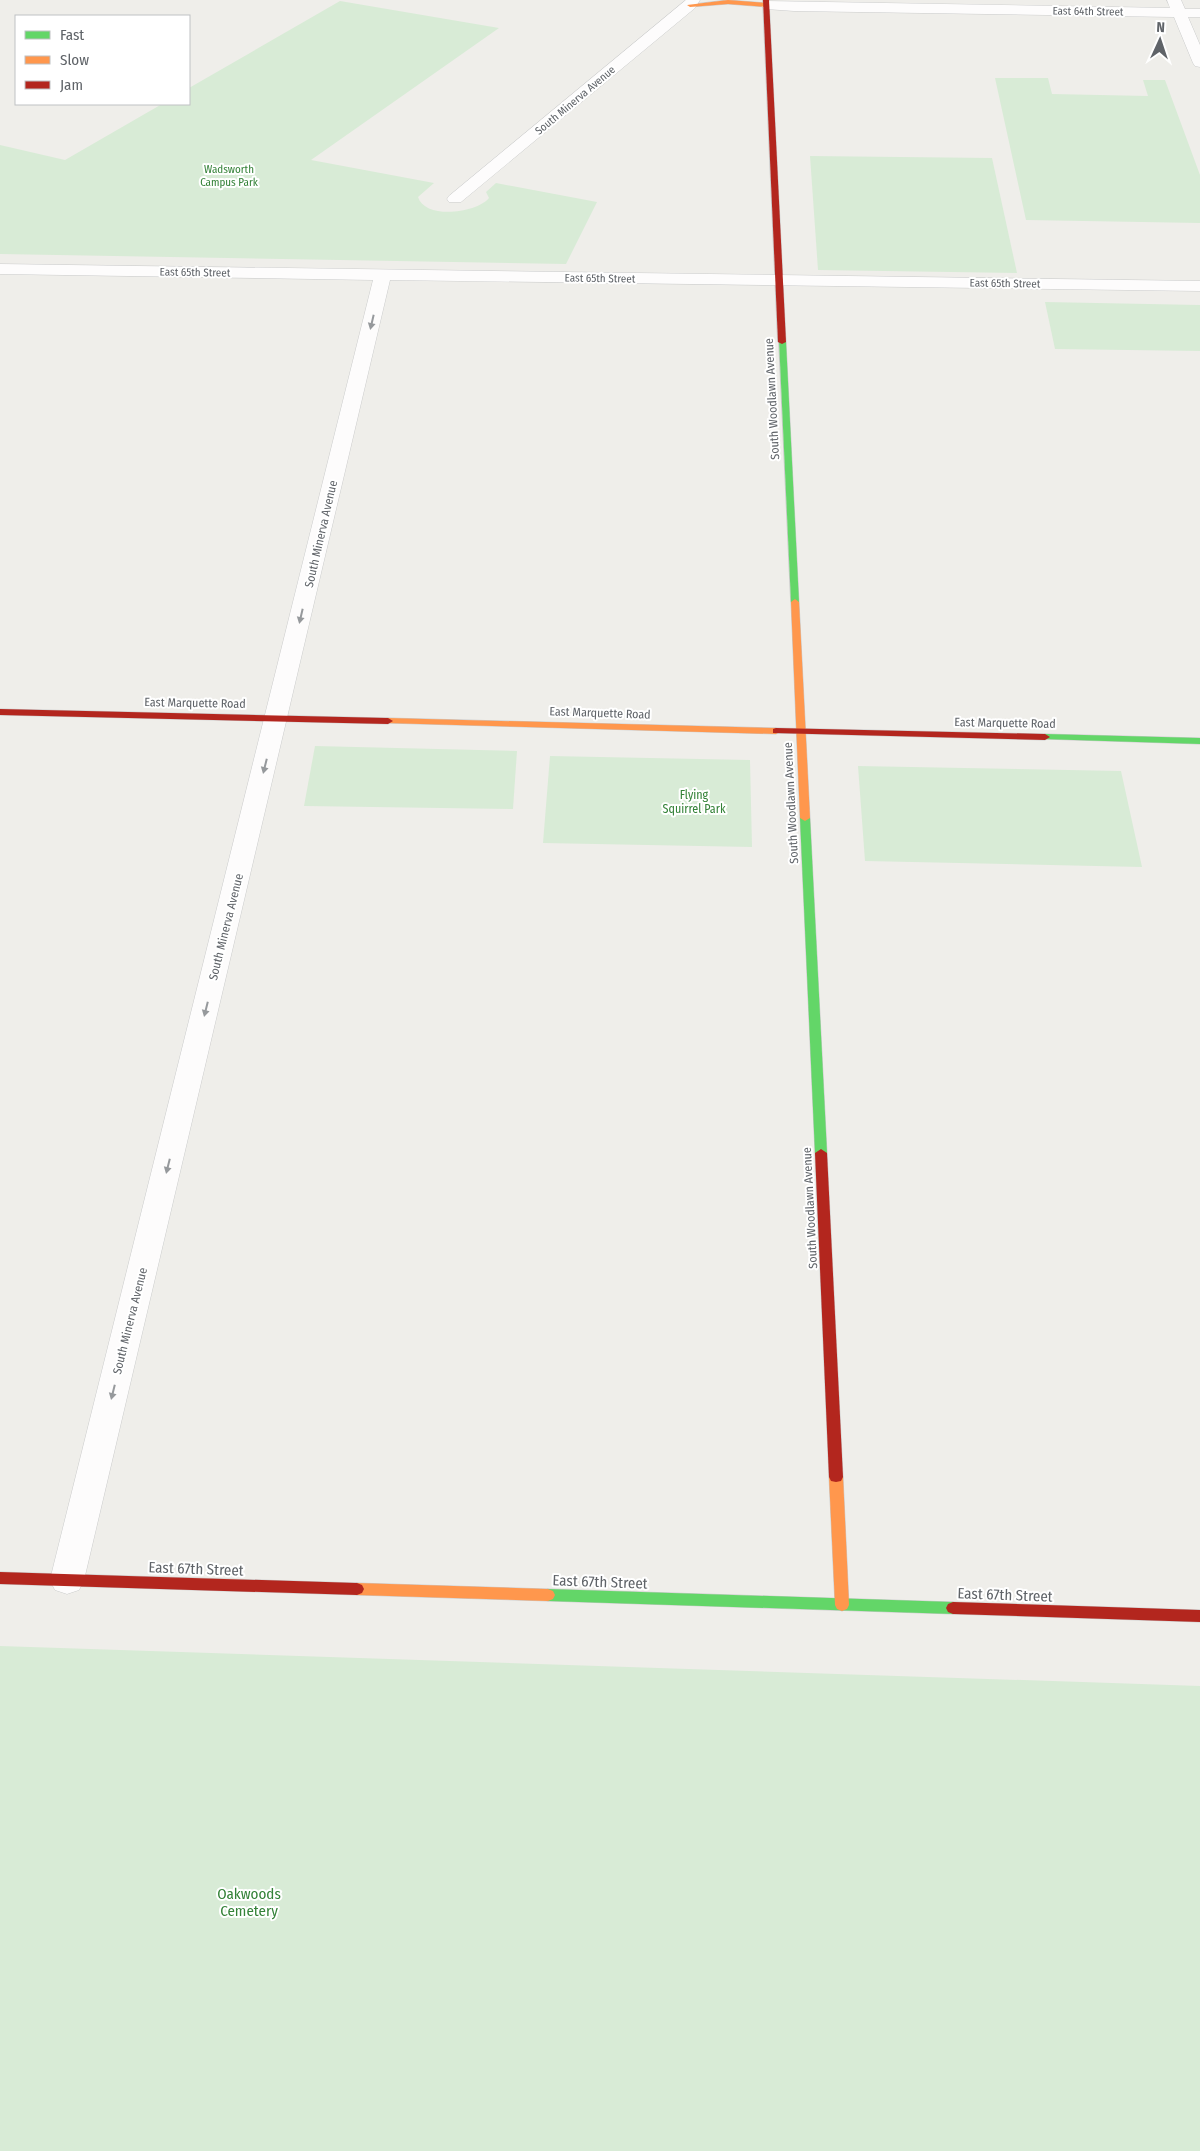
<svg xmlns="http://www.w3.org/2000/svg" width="1200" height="2151" font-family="'Fira Sans Condensed',sans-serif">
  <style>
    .green { fill: #d8ebd6 }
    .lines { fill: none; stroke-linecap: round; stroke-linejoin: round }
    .street-casing { stroke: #cbcccc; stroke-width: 1 }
    .fast-casing { stroke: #cacacb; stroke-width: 1 }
    .slow-casing { stroke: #cacacb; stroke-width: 1 }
    .jam-casing { stroke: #cacacb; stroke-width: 1 }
    .street { fill: #fdfcfc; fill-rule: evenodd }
    .fast { fill: #63d668; fill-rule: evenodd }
    .slow { fill: #ff974d; fill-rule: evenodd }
    .jam { fill: #b3261e; fill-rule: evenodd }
    .oneway { fill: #96999c }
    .labels { text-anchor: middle; stroke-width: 4; stroke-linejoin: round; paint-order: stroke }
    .far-street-label { font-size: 11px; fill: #5f6368; stroke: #fff }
    .far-park-label { font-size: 11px; fill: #348238; stroke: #fff }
    .street-label { font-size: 12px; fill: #5f6368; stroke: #fff }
    .park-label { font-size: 12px; fill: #348238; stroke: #fff }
    .near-street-label { font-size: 15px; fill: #5f6368; stroke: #fff }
    .near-park-label { font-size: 15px; fill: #348238; stroke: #fff }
  </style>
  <rect width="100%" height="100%" fill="#efeeea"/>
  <!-- green -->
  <g class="green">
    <path d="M340,1L499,28L311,160L434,183L418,197C425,220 477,213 489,198L486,192L496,183L597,202L566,264L0,254V145L65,160L162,104H189V88Z"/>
    <polygon points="995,78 1048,78 1052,94 1148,96 1143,80 1165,80 1200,175 1200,223 1026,220"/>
    <polygon points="810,156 992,158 1017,273 818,270"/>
    <polygon points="1045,302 1200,305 1200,351 1055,349"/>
    <polygon points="315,746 517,751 513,809 304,806"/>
    <polygon points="550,756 750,760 752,847 543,843"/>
    <polygon points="858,766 1121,771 1142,867 865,861"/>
    <polygon points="0,1646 1200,1686 1200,2151 0,2151"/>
  </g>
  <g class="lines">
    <!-- street casing -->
    <g class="street-casing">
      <g id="street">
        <polygon points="686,0 700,0 695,8 461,202 449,202 447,199 449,196"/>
        <polygon points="1167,0 1181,0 1185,9 1200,9 1200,17 1188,17 1200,45 1200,67 1195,66 1193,63 1174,17 794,11 766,9 759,5 766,1 1170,8"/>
        <polygon points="0,264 1200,281 1200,291 390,280 84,1580 79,1590 67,1594 55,1590 50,1580 373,280 0,274"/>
      </g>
    </g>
    <!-- fast casing -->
    <g class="fast-casing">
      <g id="fast">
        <polygon points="779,340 786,342 799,602 795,605 791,602"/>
        <polygon points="1045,734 1200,738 1200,744 1042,739 1040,737"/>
        <polygon points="805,815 810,818 827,1153 821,1157 815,1153 800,818"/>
        <polygon points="548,1589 953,1602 958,1604 960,1608 958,1612 953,1614 548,1601 543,1599 541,1595 543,1591"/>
      </g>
    </g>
    <!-- slow casing -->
    <g class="slow-casing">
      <g id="slow">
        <polygon points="728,0 766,3 769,5 766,7 728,4 690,7 687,5"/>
        <polygon points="795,599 799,602 810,818 805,821 800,818 791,602"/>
        <polygon points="388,718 776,728 781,731 776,734 385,723 385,719"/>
        <polygon points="836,1472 841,1473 843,1477 849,1605 847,1609 842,1611 837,1609 835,1605 829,1477 831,1473"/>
        <polygon points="357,1583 548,1589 553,1591 555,1595 553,1599 548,1601 357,1595 352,1593 350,1589 352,1585"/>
      </g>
    </g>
    <!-- jam casing -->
    <g class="jam-casing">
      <g id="jam">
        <polygon points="763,0 769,0 786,342 782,344 778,342"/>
        <polygon points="0,709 388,718 393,721 388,724 0,715"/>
        <polygon points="776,728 1045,734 1050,737 1045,740 773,733 773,729"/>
        <polygon points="821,1149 827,1153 843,1477 841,1481 836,1482 831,1481 829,1477 815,1153"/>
        <polygon points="0,1572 357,1583 362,1585 364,1589 362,1593 357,1595 0,1584"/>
        <polygon points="953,1602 1200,1610 1200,1622 953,1614 948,1612 946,1608 948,1604"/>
      </g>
    </g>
    <!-- street -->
    <use href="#street" class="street"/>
    <!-- fast -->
    <use href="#fast" class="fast"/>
    <!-- slow -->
    <use href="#slow" class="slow"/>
    <!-- jam -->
    <use href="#jam" class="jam"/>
  </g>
  <!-- one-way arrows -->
  <defs><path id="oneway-solid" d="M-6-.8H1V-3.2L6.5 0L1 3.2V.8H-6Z" transform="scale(1.25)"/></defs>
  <g class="oneway">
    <use href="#oneway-solid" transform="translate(372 322) rotate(103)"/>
    <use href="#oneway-solid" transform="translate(301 616) rotate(103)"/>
    <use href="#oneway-solid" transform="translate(265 766) rotate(104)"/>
    <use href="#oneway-solid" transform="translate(206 1009) rotate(104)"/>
    <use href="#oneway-solid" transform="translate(168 1166) rotate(104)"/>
    <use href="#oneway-solid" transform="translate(113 1392) rotate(104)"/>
  </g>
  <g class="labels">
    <!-- far-street labels -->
    <g class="far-street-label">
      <text transform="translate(1088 11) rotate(1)" y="4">East 64th Street</text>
      <text transform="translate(575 100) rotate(-40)" y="4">South Minerva Avenue</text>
      <text transform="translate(195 272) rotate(1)" y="4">East 65th Street</text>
      <text transform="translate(600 278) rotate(1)" y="4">East 65th Street</text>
      <text transform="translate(1005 283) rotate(1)" y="4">East 65th Street</text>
    </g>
    <!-- far-park labels -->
    <g class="far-park-label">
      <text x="229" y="173">Wadsworth<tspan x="229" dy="13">Campus Park</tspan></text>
    </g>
    <!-- street labels -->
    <g class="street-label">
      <text transform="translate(772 399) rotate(-93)" y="4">South Woodlawn Avenue</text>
      <text transform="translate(321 534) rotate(-77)" y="4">South Minerva Avenue</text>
      <text transform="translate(195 703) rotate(1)" y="4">East Marquette Road</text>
      <text transform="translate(600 713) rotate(2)" y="4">East Marquette Road</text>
      <text transform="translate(1005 723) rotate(1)" y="4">East Marquette Road</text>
      <text transform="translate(791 803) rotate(-93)" y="4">South Woodlawn Avenue</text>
      <text transform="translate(226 927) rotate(-76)" y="4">South Minerva Avenue</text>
      <text transform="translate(810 1208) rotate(-93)" y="4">South Woodlawn Avenue</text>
      <text transform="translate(130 1321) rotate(-76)" y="4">South Minerva Avenue</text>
    </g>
    <!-- park labels -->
    <g class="park-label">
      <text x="694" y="799">Flying<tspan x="694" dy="14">Squirrel Park</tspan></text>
    </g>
    <!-- near-street labels -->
    <g class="near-street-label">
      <text transform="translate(196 1569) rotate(2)" y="5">East 67th Street</text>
      <text transform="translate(600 1582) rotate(2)" y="5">East 67th Street</text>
      <text transform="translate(1005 1595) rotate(2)" y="5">East 67th Street</text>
    </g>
    <!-- near-park labels -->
    <g class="near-park-label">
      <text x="249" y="1899">Oakwoods<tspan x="249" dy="17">Cemetery</tspan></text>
    </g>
  </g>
  <!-- legend -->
  <rect x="15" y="15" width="175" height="90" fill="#ffffff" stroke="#bfc1c3"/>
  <rect x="25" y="31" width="25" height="8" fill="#63d668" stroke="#bfc1c3"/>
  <text x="60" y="40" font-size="15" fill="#5f6368">Fast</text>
  <rect x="25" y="56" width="25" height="8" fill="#ff974d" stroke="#bfc1c3"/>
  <text x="60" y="65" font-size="15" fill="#5f6368">Slow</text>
  <rect x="25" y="81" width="25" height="8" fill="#b3261e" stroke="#bfc1c3"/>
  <text x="60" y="90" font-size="15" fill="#5f6368">Jam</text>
  <!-- north arrow -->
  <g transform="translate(1160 40) rotate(3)" stroke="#ffffff" stroke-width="4" paint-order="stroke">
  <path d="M0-4L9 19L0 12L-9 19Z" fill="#5f6368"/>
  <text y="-8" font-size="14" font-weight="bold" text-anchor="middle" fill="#5f6368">N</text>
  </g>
</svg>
